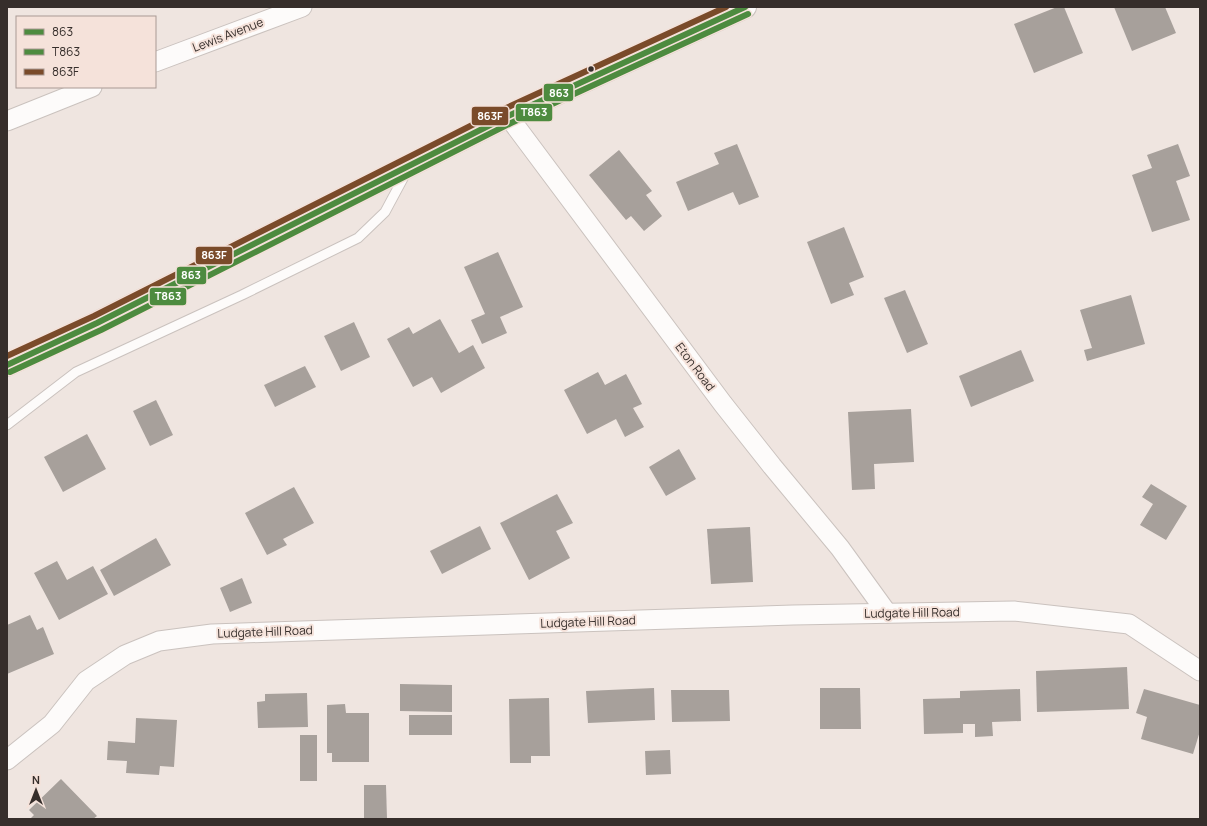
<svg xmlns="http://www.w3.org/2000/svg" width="1207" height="826" font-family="Manrope,sans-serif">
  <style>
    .building { fill: #a7a09b }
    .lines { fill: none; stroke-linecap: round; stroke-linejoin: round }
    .service-casing { stroke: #cac2be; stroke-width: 11 }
    .minor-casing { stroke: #cac2be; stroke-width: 21 }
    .secondary-casing { stroke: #cac2be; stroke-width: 24 }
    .service { stroke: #fdfbfa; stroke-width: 9 }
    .minor { stroke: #fdfbfa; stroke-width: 19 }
    .secondary { stroke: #fdfbfa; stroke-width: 22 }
    .bus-1-casing { stroke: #f5e2da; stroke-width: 9 }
    .bus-2-casing { stroke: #f5e2da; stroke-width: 9 }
    .bus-3-casing { stroke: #f5e2da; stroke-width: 9 }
    .bus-1 { stroke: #4d8b3f; stroke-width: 6 }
    .bus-2 { stroke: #4d8b3f; stroke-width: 6 }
    .bus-3 { stroke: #7a4b2a; stroke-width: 6 }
    .bus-dot { fill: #362e2b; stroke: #f5e2da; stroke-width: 1.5 }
    .labels { text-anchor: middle; stroke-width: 4; stroke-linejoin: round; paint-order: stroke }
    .street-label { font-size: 12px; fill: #362e2b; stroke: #f5e2da }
    .line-badge { stroke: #f5e2da; stroke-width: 1.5 }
    .badge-label { font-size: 11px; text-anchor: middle; font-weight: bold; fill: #fff }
  </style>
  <rect width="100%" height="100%" fill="#efe5e0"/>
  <!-- building -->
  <g class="building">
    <polygon points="1057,7 1064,7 1083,53 1034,73 1014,24"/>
    <polygon points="1114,7 1165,7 1176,33 1132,51"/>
    <polygon points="737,144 759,197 739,205 733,192 688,211 676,182 719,164 714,153"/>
    <polygon points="1178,144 1190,176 1176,181 1190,220 1152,232 1132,175 1152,168 1147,155"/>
    <polygon points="619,150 652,191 646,195 662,216 644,231 631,216 626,220 589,175"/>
    <polygon points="844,227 864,277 849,283 854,295 831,304 807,242"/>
    <polygon points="498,252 523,307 500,317 507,333 482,344 471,320 485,314 464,267"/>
    <polygon points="905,290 928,344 907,353 884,298"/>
    <polygon points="1131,295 1145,344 1087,361 1084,350 1092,348 1080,310"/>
    <polygon points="440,319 459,353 473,345 485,368 441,393 432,377 413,387 387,339 409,327 413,334"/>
    <polygon points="354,322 370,357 341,371 324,336"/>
    <polygon points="1021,350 1034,381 971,407 959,376"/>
    <polygon points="305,366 316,387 275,407 264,385"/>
    <polygon points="598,372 605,385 626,374 642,404 633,408 644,427 625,437 616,419 587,434 564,390"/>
    <polygon points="156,400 173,435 150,446 133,411"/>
    <polygon points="911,409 914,462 874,464 875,489 852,490 848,412"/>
    <polygon points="87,434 106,469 63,492 44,457"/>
    <polygon points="679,449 696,479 666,496 649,467"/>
    <polygon points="1151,484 1187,506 1166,540 1140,525 1153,504 1142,497"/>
    <polygon points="294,487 314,523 283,539 287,545 267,555 245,513"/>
    <polygon points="557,494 573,523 556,531 570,558 529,580 500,523"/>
    <polygon points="480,526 491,549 442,574 430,551"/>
    <polygon points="750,527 753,582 711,584 707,529"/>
    <polygon points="156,538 171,565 114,596 100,570"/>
    <polygon points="57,561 67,580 93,566 108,594 59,620 34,573"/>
    <polygon points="242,578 252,603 230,612 220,588"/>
    <polygon points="30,615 37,630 43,627 54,654 7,674 7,625"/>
    <polygon points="1127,667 1129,709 1037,712 1036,671"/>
    <polygon points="400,684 452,685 452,712 400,711"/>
    <polygon points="654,688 655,720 588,723 586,691"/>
    <polygon points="820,688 860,688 861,729 820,729"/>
    <polygon points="1020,689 1021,721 992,722 993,736 975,737 975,724 963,724 963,733 924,734 923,699 960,698 960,691"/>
    <polygon points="1144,689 1200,705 1200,731 1193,754 1141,739 1147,717 1136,713"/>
    <polygon points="671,690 729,690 730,721 672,722"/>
    <polygon points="307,693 308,727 258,728 257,702 265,701 265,694"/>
    <polygon points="549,698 550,756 531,756 531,763 510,763 509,699"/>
    <polygon points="345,704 346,713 369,713 369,762 332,762 332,753 327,753 327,705"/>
    <rect x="409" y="715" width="43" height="20"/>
    <polygon points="136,718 177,720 174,767 160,766 159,775 126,773 127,761 107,760 108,741 135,743"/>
    <rect x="300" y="735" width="17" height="46"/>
    <polygon points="670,750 671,774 646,775 645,751"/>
    <polygon points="61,779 97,816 93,819 30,819 34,815 29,810"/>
    <polygon points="364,785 386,785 387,819 364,819"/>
  </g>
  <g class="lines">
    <!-- service casing -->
    <g class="service-casing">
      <polyline id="service" points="7,425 76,372 242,295 358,238 385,212 407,171"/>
    </g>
    <!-- minor casing -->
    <g class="minor-casing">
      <g id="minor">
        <polyline points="155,62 302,7"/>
        <polyline points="508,116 723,404 772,466 840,548 887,613"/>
        <polyline points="7,121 92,87"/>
        <polyline points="7,760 52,724 86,681 125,655 159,641 212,634 793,615 1014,611 1129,624 1200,671"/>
      </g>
    </g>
    <!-- secondary casing -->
    <g class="secondary-casing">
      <polyline id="secondary" points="7,365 97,323 508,116 745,7"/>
    </g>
    <!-- service -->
    <use href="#service" class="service"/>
    <!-- minor -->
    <use href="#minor" class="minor"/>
    <!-- secondary -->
    <use href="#secondary" class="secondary"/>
    <!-- bus-1 casing -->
    <g class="bus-1-casing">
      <polyline id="bus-1" points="7,365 97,323 508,116 745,7"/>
    </g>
    <!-- bus-2 casing -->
    <g class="bus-2-casing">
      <polyline id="bus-2" points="10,372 101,330 511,123 748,14"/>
    </g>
    <!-- bus-3 casing -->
    <g class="bus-3-casing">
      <polyline id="bus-3" points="7,356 94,316 504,109 726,7"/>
    </g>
    <!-- bus-1 -->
    <use href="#bus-1" class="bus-1"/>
    <!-- bus-2 -->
    <use href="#bus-2" class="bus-2"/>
    <!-- bus-3 -->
    <use href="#bus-3" class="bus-3"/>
  </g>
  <!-- markers -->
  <circle class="bus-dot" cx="591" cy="69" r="3.5"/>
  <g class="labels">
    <!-- street labels -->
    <g class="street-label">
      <text transform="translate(228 35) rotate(-21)" y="4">Lewis Avenue</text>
      <text transform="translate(695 367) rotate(53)" y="4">Eton Road</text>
      <text transform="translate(912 613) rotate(-1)" y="4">Ludgate Hill Road</text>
      <text transform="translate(588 622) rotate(-2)" y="4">Ludgate Hill Road</text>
      <text transform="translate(265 632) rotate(-2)" y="4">Ludgate Hill Road</text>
    </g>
  </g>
  <g class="line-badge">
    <rect x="543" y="83" width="31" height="19" rx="4" fill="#4d8b3f"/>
    <rect x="515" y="103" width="38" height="19" rx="4" fill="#4d8b3f"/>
    <rect x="471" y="106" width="38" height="20" rx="4" fill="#7a4b2a"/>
    <rect x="195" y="246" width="38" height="19" rx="4" fill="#7a4b2a"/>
    <rect x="176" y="266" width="31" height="19" rx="4" fill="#4d8b3f"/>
    <rect x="149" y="287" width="38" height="19" rx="4" fill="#4d8b3f"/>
  </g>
  <g class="badge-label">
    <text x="559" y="97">863</text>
    <text x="534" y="116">T863</text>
    <text x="490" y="120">863F</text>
    <text x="214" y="259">863F</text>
    <text x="191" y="279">863</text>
    <text x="168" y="300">T863</text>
  </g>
  <!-- border -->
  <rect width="1207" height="826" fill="none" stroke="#362e2b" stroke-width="16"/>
  <!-- legend -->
  <rect x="16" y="16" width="140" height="72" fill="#f5e2da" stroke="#a99a94"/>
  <rect x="24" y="29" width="20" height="6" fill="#4d8b3f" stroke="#a99a94"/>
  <text x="52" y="36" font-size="12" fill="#362e2b">863</text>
  <rect x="24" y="49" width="20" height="6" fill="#4d8b3f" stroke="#a99a94"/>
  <text x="52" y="56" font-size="12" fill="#362e2b">T863</text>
  <rect x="24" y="69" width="20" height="6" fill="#7a4b2a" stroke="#a99a94"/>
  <text x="52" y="76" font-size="12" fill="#362e2b">863F</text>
  <!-- north arrow -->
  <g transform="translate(36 790)" stroke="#f5e2da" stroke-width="3" paint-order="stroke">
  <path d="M0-3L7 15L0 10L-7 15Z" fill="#362e2b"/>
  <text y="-6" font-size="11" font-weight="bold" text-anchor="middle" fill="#362e2b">N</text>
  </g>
</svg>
